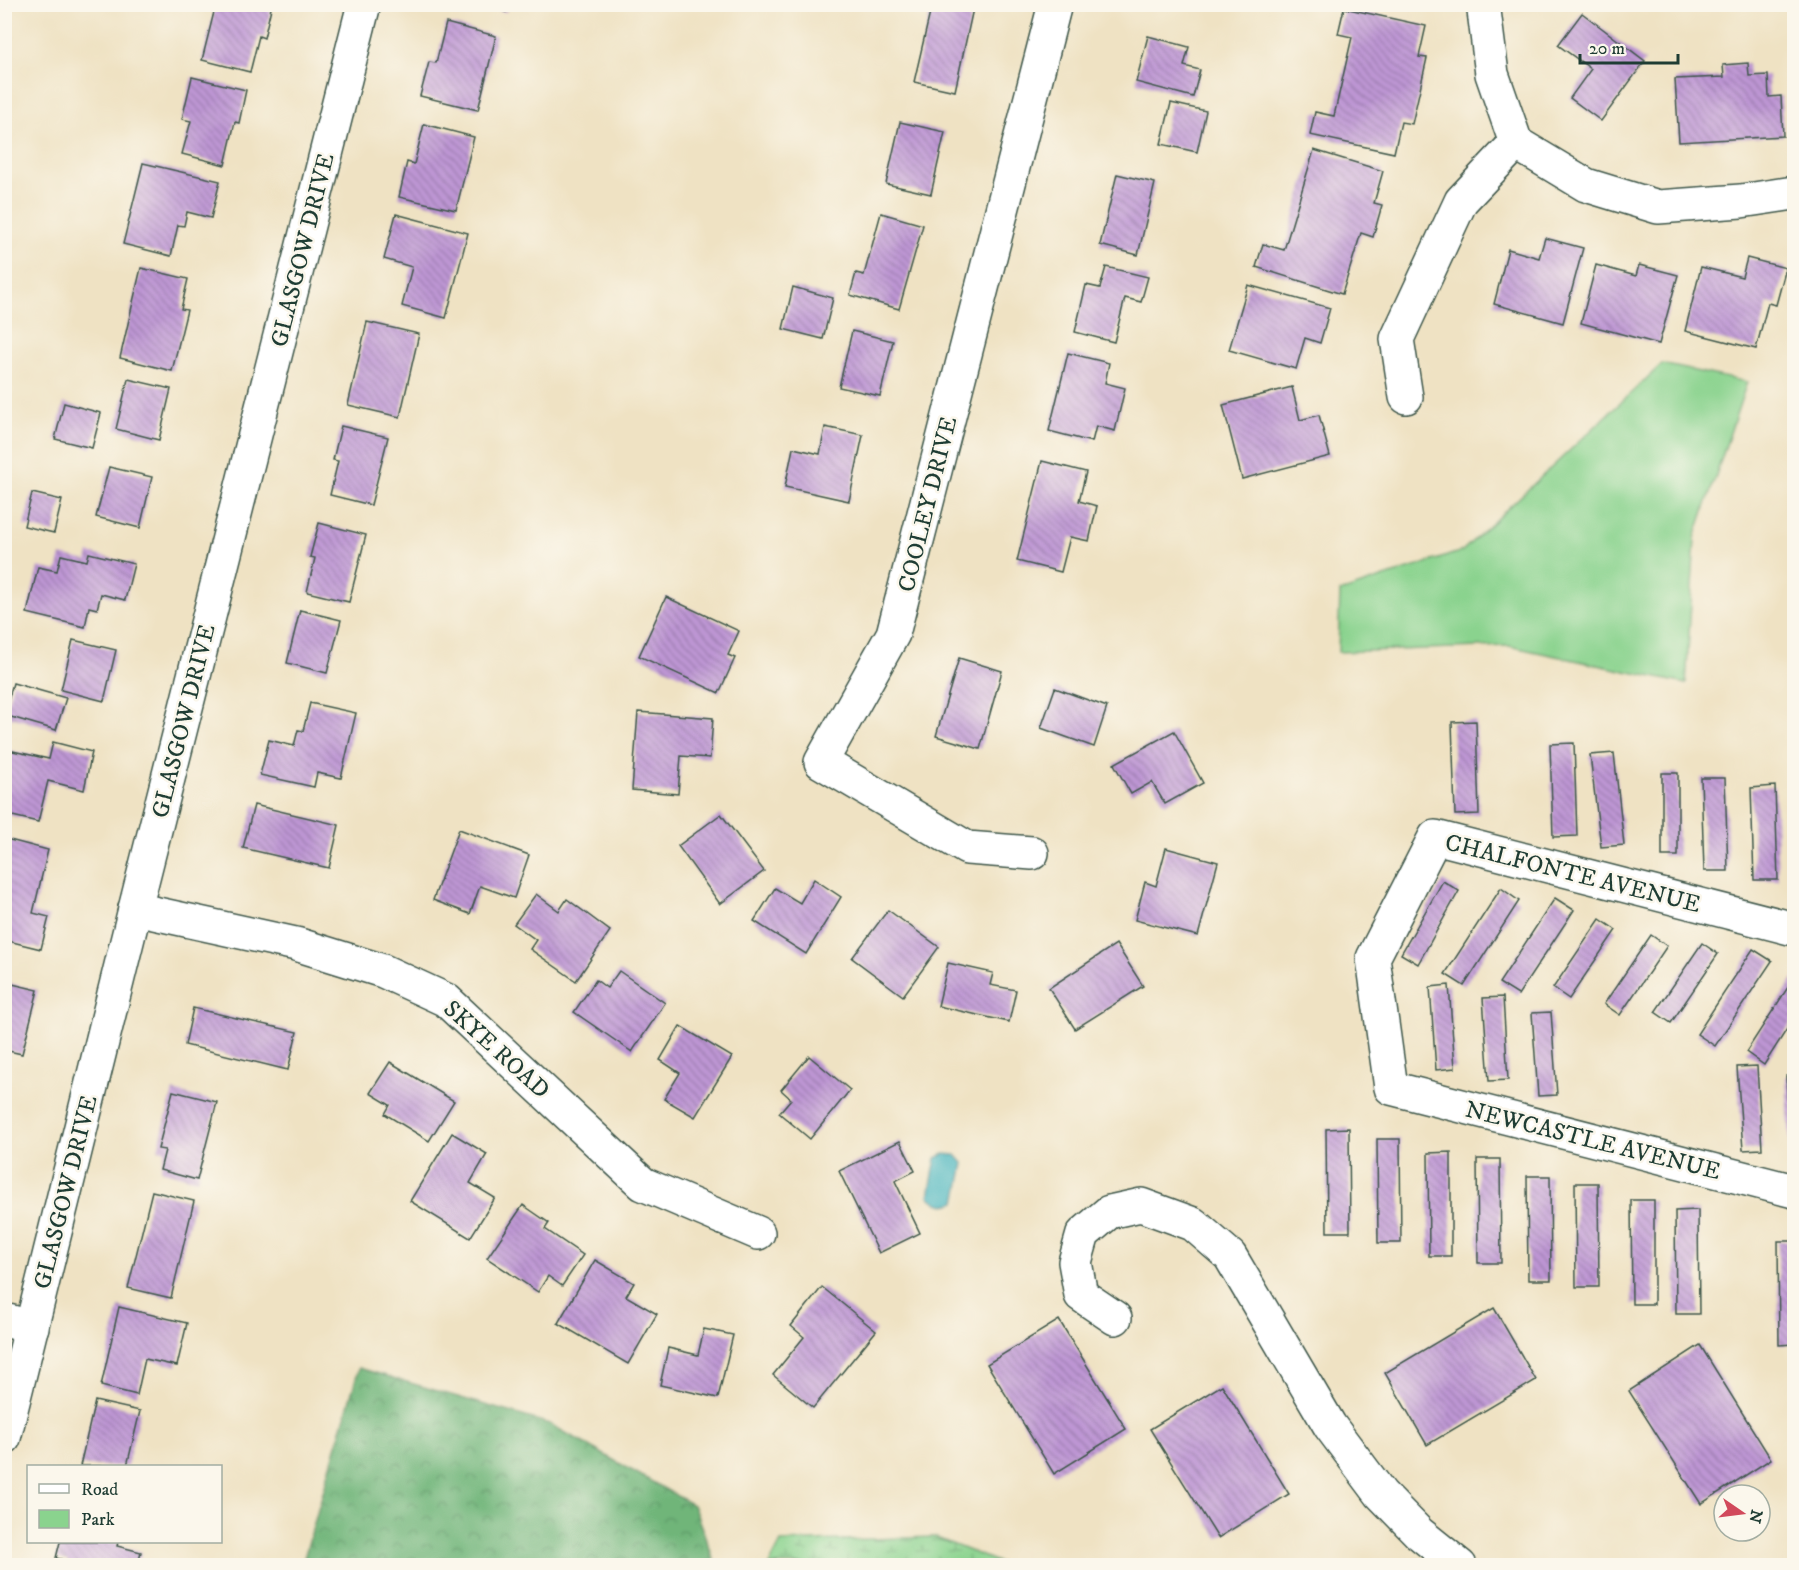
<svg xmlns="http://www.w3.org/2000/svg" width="1799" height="1570" font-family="'IM FELL DW Pica',serif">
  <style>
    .green { fill: #8ad38e; stroke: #548861; stroke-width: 1.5 }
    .forest { fill: url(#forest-crowns); stroke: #477956; stroke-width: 1.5 }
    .wetland { fill: url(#wetland-marsh); stroke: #548861; stroke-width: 1.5 }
    .water { fill: #43b3bd; stroke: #317878; stroke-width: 1.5 }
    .building { fill: url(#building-back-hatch) }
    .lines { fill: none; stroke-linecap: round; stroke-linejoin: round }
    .minor-casing { stroke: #3e5649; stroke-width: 36 }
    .minor { stroke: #fff; stroke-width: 33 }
    .labels { text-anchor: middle; stroke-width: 5; stroke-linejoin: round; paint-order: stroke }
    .street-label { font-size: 24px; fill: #1f3d34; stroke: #fbf7ec }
  </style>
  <defs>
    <pattern id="forest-crowns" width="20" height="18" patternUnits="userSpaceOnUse" patternTransform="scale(1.5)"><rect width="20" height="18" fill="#6fb579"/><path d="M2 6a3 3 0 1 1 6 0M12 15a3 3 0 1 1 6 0" fill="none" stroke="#5b9464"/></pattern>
    <pattern id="wetland-marsh" width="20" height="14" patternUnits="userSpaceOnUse" patternTransform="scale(1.5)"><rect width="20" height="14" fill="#8ad38e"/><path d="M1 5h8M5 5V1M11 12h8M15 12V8" fill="none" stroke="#70ac75"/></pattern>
    <pattern id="building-back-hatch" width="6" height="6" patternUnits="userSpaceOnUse" patternTransform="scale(1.5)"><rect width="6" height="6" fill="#be96d4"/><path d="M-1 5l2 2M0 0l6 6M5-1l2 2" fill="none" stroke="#9a7cad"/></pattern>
  </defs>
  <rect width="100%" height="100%" fill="#fbf7ec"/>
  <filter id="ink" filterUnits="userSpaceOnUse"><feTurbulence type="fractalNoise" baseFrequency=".0167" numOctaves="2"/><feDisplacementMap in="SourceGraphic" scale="12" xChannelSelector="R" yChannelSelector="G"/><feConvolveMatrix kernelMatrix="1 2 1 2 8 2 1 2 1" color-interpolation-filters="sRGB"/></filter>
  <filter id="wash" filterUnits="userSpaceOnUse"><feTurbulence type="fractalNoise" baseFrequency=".008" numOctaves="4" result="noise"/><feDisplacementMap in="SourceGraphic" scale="24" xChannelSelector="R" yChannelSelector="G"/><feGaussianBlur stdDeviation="1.35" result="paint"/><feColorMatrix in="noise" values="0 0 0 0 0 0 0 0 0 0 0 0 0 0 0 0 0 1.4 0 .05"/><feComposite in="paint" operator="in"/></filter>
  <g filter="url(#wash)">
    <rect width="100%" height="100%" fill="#efe2c3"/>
    <!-- green -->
    <polygon class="green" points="1662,364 1747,382 1695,538 1686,684 1509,646 1338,652 1340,592 1462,551"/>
    <!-- forest -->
    <polygon class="forest" points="359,1368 550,1424 693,1505 716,1565 302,1565"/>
    <!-- wetland -->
    <polygon class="wetland" points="934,1537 1005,1565 769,1565 781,1542"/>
    <!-- water -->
    <path class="water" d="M944,1154L956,1155L964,1164L956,1202C944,1207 938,1205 929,1196L936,1158Z"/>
    <g id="blocks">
      <!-- building -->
      <g class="building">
        <polygon points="216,4 272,4 264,38 259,36 250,72 202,60"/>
        <polygon points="475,4 508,4 506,12"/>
        <polygon points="932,4 974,4 955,91 914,82"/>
        <polygon points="1344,8 1426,26 1419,57 1427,58 1412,124 1401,122 1394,153 1310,135 1315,112 1334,116 1352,37 1338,34"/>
        <polygon points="1582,13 1645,61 1601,121 1570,98 1591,69 1558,45"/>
        <polygon points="446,23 496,36 478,110 420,96 429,62 436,63"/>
        <polygon points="1148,36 1189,47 1184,66 1200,70 1193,97 1136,82"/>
        <polygon points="1748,63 1749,76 1768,75 1769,97 1781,96 1783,136 1679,142 1675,79 1724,77 1723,65"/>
        <polygon points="192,77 246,90 239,123 235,122 225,165 182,154 191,121 182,119"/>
        <polygon points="1171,103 1206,111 1197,152 1161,144"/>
        <polygon points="900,122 945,132 931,194 886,184"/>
        <polygon points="424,124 474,137 456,210 399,197 407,162 414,164"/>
        <polygon points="1314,150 1383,171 1374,203 1382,205 1373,237 1361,233 1342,294 1256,267 1263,244 1284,250"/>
        <polygon points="143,163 220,181 211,218 187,212 184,226 178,225 171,256 123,244"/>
        <polygon points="1117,174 1155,183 1138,255 1100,245"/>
        <polygon points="881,213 923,225 899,309 850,295 856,273 864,275"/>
        <polygon points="396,214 468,233 446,318 402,306 412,267 384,259"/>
        <polygon points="1545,238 1583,248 1563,323 1494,304 1508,249 1539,258"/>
        <polygon points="1747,258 1786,268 1776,305 1768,303 1756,349 1685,331 1701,267 1742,277"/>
        <polygon points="1596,265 1636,276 1639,265 1678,275 1659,344 1581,323"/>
        <polygon points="1106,267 1148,277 1141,302 1125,298 1114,342 1075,332 1086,285 1100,288"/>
        <polygon points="141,268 188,279 181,309 187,310 172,371 120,358"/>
        <polygon points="1248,285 1330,308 1320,343 1305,338 1296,369 1229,350"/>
        <polygon points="793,287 833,298 823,339 783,329"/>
        <polygon points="367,322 419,334 400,417 348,405"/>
        <polygon points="852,331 893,341 880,396 839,387"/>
        <polygon points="1068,353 1109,363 1105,383 1125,388 1115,431 1096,426 1092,442 1049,431"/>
        <polygon points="128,379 171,389 159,440 116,429"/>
        <polygon points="1292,387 1300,420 1319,415 1330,456 1242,479 1223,405"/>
        <polygon points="64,403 101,413 92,448 55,439"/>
        <polygon points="341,426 388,437 371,505 330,495 338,461 333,460"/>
        <polygon points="825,427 863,435 849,501 785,487 793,448 820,454"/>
        <polygon points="1042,461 1086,472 1079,501 1097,506 1089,541 1070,537 1061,572 1017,561"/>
        <polygon points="109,467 152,477 140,528 96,517"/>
        <polygon points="32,493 62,500 54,533 24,526"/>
        <polygon points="319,523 366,535 349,602 307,592 315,558 310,557"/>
        <polygon points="89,553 134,564 125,600 101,594 97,609 89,607 85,627 27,613 38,567 57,571 61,555 87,561"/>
        <polygon points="666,597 739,631 728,655 735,658 719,693 639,656"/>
        <polygon points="300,610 341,620 327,673 287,663"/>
        <polygon points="73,640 116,650 104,701 61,690"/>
        <polygon points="959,658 1002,671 980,749 936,736"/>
        <polygon points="13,683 66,698 56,730 4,715"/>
        <polygon points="1055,688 1107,707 1094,747 1041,728"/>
        <polygon points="310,703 356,713 341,778 317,773 314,787 260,775 269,740 294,746 298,730 303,731"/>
        <polygon points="638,712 713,718 710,758 681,756 678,794 632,790"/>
        <polygon points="1476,721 1479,814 1455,815 1452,722"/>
        <polygon points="1174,731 1203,783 1165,804 1152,782 1131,794 1114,764"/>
        <polygon points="53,742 92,752 84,790 48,781 38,822 4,814 4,767 8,750 49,759"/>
        <polygon points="1574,743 1577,836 1553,837 1550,744"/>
        <polygon points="1614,753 1624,845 1601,847 1590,755"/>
        <rect x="1662" y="773" width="16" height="83"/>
        <polygon points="1701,778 1725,778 1728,871 1704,871"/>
        <polygon points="1775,786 1778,880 1754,880 1751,788"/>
        <polygon points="254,805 339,825 329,868 243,848"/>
        <polygon points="721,814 764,871 720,904 678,846"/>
        <polygon points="459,829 529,855 514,898 480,886 470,914 433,900"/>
        <polygon points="6,839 48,850 33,913 49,917 41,949 4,940"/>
        <polygon points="1166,848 1218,862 1198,936 1135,920 1145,882 1156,886"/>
        <polygon points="814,879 841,897 806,954 754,921 775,888 800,903"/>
        <polygon points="1443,881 1459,891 1418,964 1401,954"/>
        <polygon points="1501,888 1519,901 1464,986 1445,974"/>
        <polygon points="536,894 559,911 567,899 610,931 576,981 530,949 536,940 514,924"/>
        <polygon points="1555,898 1574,910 1518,995 1499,983"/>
        <polygon points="888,910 939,947 903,996 852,958"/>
        <polygon points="1600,919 1616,930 1569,999 1553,988"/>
        <polygon points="1651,935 1667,946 1620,1015 1604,1004"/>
        <polygon points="1702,943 1718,954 1671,1023 1655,1012"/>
        <polygon points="1116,944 1143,986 1075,1029 1049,988"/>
        <polygon points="1753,949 1772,961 1715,1046 1697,1034"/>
        <polygon points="948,963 993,973 990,985 1016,990 1009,1022 938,1006"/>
        <polygon points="619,971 665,1003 632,1052 574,1012 596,980 607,988"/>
        <polygon points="1794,978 1794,1018 1764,1065 1746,1052"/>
        <polygon points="4,982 38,990 22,1054 4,1050"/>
        <polygon points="1449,985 1455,1068 1436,1070 1430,987"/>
        <polygon points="1503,997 1508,1080 1489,1081 1483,998"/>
        <polygon points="193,1008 297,1032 288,1070 185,1045"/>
        <polygon points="1551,1012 1557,1095 1538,1096 1532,1013"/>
        <polygon points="680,1026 732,1057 695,1117 664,1099 680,1073 660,1060"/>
        <polygon points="809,1056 850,1090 810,1139 779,1113 791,1099 781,1090"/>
        <polygon points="390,1062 454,1101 429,1141 385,1114 390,1105 370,1093"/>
        <polygon points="1757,1066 1762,1149 1743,1150 1737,1067"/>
        <polygon points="1786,1076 1794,1076 1794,1159 1791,1159"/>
        <polygon points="173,1091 217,1102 197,1180 160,1170 165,1150 158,1149"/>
        <polygon points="1349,1128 1350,1232 1327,1232 1326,1129"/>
        <polygon points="452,1133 487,1154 470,1183 495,1198 470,1238 410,1201"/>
        <polygon points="1377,1139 1400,1139 1401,1243 1378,1243"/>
        <polygon points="900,1141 915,1171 895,1181 920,1233 879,1253 839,1171"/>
        <polygon points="1451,1152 1451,1256 1429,1256 1428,1153"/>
        <polygon points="1477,1159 1500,1159 1501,1263 1478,1263"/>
        <polygon points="1527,1176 1550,1176 1551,1280 1528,1280"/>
        <polygon points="1575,1183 1598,1183 1599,1287 1576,1287"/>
        <polygon points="152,1191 194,1201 171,1298 128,1288"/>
        <polygon points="1631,1200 1654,1200 1654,1304 1632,1304"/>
        <polygon points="523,1205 549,1223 545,1229 583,1255 562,1286 548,1276 538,1292 487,1258"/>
        <polygon points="1698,1210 1699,1314 1676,1314 1675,1211"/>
        <polygon points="1778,1241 1794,1241 1794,1344 1779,1345"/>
        <polygon points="595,1260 634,1283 626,1296 657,1314 628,1364 558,1323"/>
        <polygon points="822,1287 876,1331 813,1408 773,1375 804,1337 791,1326"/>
        <polygon points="119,1307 187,1323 177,1366 145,1359 137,1395 101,1386"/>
        <polygon points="1494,1308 1536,1380 1427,1445 1385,1373"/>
        <polygon points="1059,1320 1126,1429 1054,1474 987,1364"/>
        <polygon points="704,1329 733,1335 718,1398 660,1385 668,1348 698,1355"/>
        <polygon points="1700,1345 1771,1459 1701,1504 1629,1391"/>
        <polygon points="1222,1385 1289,1494 1218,1538 1150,1429"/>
        <polygon points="95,1401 140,1411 127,1466 80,1466"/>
        <polygon points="60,1542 118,1542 117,1546 141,1552 138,1566 67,1566 68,1561 56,1558"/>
      </g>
    </g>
  </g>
  <g filter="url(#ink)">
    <use href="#blocks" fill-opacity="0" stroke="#3e5649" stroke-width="1.5"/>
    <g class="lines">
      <!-- minor casing -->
      <g class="minor-casing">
        <g id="minor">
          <polyline points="1485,4 1484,11 1492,74 1516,143 1586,185 1658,207 1741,201 1794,193"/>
          <polyline points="1406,397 1397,339 1461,201 1516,143"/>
          <polyline points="1032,853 967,848 821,762 893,634 1055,4"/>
          <polyline points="135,909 296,944 383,971 446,1000 643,1184 758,1233"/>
          <polyline points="1794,929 1435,837 1373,958 1391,1088 1794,1191"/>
          <polyline points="1115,1318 1081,1295 1075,1262 1083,1234 1109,1212 1141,1205 1193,1224 1230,1256 1330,1426 1381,1494 1419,1533 1460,1566"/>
          <polyline points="4,1320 32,1327"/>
          <polyline points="4,1438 135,909 364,4"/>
        </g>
      </g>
      <!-- minor -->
      <use href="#minor" class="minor"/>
    </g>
  </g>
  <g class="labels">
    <!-- street labels -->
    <g class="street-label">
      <text transform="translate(302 250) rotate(-76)" y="8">GLASGOW DRIVE</text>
      <text transform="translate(927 504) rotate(-76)" y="8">COOLEY DRIVE</text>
      <text transform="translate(183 721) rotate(-76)" y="8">GLASGOW DRIVE</text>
      <text transform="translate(1573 873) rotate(14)" y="8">CHALFONTE AVENUE</text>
      <text transform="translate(497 1049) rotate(42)" y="8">SKYE ROAD</text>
      <text transform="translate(1593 1140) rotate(14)" y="8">NEWCASTLE AVENUE</text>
      <text transform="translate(65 1192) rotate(-76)" y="8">GLASGOW DRIVE</text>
    </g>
  </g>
  <!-- margin -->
  <rect width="1799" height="1570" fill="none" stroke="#fbf7ec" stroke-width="24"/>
  <!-- legend -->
  <rect x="27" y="1465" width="195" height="78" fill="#fbf7ec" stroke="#a3ada2" stroke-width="1.5"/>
  <rect x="39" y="1484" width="30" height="9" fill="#ffffff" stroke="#a3ada2" stroke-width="1.5"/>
  <text x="81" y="1495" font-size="18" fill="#1f3d34">Road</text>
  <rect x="39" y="1510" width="30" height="18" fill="#8ad38e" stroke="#a3ada2" stroke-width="1.5"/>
  <text x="81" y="1525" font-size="18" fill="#1f3d34">Park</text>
  <!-- north arrow -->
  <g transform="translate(1742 1513) rotate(104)"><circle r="28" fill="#fbf7ec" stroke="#a3ada2" stroke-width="1.5"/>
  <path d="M0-4.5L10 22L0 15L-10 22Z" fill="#d1495b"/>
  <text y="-9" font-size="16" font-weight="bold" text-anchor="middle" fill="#1f3d34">N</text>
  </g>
  <!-- scale -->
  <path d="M1580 54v9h98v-9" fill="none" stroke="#1f3d34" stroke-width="3"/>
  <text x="1589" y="54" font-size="18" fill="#1f3d34" stroke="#fbf7ec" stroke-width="4.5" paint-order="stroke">20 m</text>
</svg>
